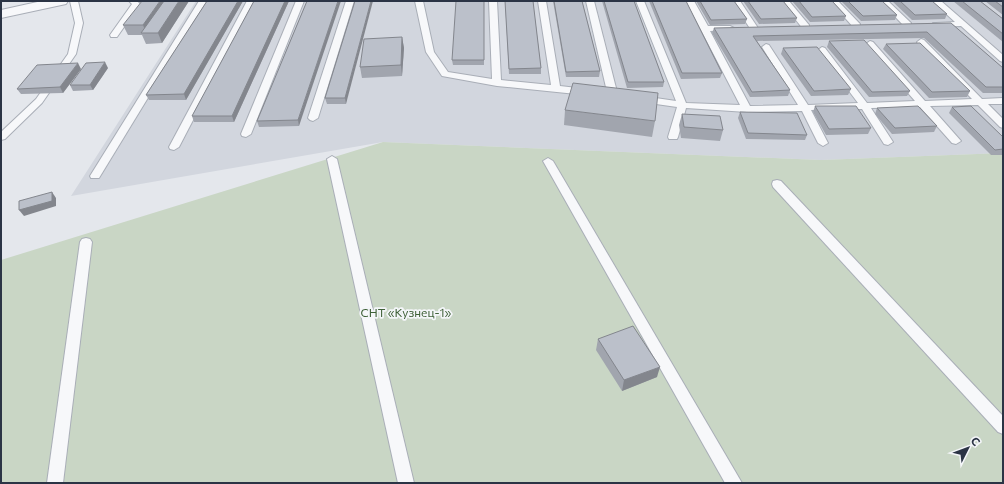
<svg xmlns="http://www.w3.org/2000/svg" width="1004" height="484" font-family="Commissioner,sans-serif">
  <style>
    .built { fill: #d2d6de }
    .green { fill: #c9d6c5 }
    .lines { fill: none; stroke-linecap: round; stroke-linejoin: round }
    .service-casing { stroke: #a9aeb7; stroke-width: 2 }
    .tertiary-casing { stroke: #a9aeb7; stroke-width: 2 }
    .service { fill: #f7f8fa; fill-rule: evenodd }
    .tertiary { fill: #f7f8fa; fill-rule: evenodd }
    .wall { fill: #a1a5ae }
    .shaded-wall { fill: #83868d }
    .building { fill: #bbc0ca; stroke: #83868d }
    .labels { text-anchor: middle; stroke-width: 3.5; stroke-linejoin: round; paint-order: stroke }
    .park-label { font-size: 12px; fill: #3f6138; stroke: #f4f6f9 }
  </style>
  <rect width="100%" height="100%" fill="#e4e7ec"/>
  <!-- built -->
  <polygon class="built" points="196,1 1003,1 1003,153 821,160 383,142 71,196"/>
  <!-- green -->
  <polygon class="green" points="383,142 821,160 1003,153 1003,483 1,483 1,260"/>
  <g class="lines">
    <!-- service casing -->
    <g class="service-casing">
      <g id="service">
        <polygon points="70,1 78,1 83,23 76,54 42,103 5,139 1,140 1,132 36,99 68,54 75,23"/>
        <polygon points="129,1 137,1 140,4 117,37 111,37 110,35 132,4"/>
        <polygon points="199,1 207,1 99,178 91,178 90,176"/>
        <polygon points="247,1 255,1 179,147 174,150 170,149 169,147"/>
        <polygon points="296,1 304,1 251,134 246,137 242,136 241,134"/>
        <polygon points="346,1 354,1 318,118 313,121 310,120 308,118"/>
        <polygon points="415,1 423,1 434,52 448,72 492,79 489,1 497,1 501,80 551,85 538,1 546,1 560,86 586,89 591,92 586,95 497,86 442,76 426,52"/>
        <polygon points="586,1 594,1 618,96 616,98 610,98 608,96"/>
        <polygon points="636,1 644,1 686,103 740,105 686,1 694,1 708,26 730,26 734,28 730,30 710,31 750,106 798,105 762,47 766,44 769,45 808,105 858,103 818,50 822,47 825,48 867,103 915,101 867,46 866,44 870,41 873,42 925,101 972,99 918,44 917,42 921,39 924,40 982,99 1003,98 1003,104 988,104 1003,119 1003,128 1000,127 978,105 930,106 961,141 956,144 952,143 920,107 871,108 893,142 888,145 884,144 862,109 811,110 828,143 823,146 818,143 802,111 747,112 686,108 678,137 677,139 669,139 668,137 677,107 642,102 637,99 642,96 676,101"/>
        <polygon points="732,1 740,1 758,28 757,30 751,30"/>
        <polygon points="781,1 789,1 809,25 809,29 803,29"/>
        <polygon points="830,1 838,1 860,24 860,28 854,28"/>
        <polygon points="880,1 888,1 911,23 911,27 905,27"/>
        <polygon points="932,1 941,1 1003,55 1003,62 1000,61 961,26 933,27 933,23 936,23 955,22"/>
        <polygon points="332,156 337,159 414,483 398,483 327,159"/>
        <polygon points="548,158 553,161 742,483 725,483 543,161"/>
        <polygon points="777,180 781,181 1003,416 1003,434 998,432 773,187 772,184 773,181"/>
        <polygon points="86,238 90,239 92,242 63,483 47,483 80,242 82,239"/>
      </g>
    </g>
    <!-- tertiary casing -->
    <g class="tertiary-casing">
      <polygon id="tertiary" points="42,1 68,1 66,4 1,18 1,10"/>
    </g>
    <!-- service -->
    <use href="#service" class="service"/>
    <!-- tertiary -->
    <use href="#tertiary" class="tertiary"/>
  </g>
  <!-- wall -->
  <g class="wall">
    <polygon points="189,1 162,43 146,44 142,35 128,35 123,25"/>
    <polygon points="207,1 243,1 186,100 149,100 146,95"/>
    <polygon points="254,1 289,1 234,122 194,122 192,116"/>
    <polygon points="307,1 299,126 259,127 257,121"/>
    <polygon points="355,1 346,104 327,104 325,98"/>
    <polygon points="484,1 484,65 453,65 452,60"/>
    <polygon points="505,1 533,1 541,68 541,74 509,74"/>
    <polygon points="553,1 582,1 600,71 599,77 566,77"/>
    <polygon points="602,1 634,1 664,82 663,87 627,88"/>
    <polygon points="649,1 686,1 722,73 720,78 681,79"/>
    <polygon points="696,1 734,1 747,19 745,24 710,25"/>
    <polygon points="743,1 783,1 797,18 795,23 759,24"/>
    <polygon points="792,1 832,1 846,16 844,21 810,22"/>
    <polygon points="841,1 882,1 897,15 895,20 861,21"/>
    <polygon points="892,1 932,1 947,14 945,19 912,20"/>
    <polygon points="953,1 980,1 1003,19 1003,42"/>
    <polygon points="985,1 1003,1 1003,15"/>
    <polygon points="951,23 1003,68 1003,93 983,93 924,38 757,41 790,90 788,96 750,97 712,33 714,28"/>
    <polygon points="402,37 404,48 402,76 362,78 360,67"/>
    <polygon points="829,41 910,91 907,96 869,97 827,47"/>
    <polygon points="886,44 970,91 967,97 929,98 883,49"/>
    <polygon points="783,48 851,89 848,95 811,96 781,54"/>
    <polygon points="108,68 93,90 73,91 70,85"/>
    <polygon points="81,69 63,93 21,94 17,89"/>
    <polygon points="815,106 871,128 868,134 826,135 813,112"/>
    <polygon points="952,107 1003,137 1003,155 991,155 949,113"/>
    <polygon points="877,108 937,126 934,132 892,134 875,114"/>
    <polygon points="565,110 655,121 652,137 564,125"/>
    <polygon points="740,112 807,135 805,140 746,139 738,118"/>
    <polygon points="682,114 723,130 720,141 681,138 679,125"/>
    <polygon points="598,339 657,377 622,391 596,350"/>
  </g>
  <!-- shaded-wall -->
  <g class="shaded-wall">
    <polygon points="160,1 171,1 146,33 143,25"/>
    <polygon points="179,1 189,1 162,43 158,33"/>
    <polygon points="238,1 243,1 186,100 184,94"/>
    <polygon points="285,1 289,1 234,122 232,116"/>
    <polygon points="338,1 341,1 299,126 298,120"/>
    <polygon points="371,1 373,1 346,104 345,98"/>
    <polygon points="402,37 404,48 402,76 401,65"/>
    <polygon points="105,62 108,68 93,90 90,85"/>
    <polygon points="78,63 81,69 63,93 60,87"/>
    <polygon points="52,192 56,198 56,206 24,216 19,210"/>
    <polygon points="660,367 657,377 622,391 624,380"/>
  </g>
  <!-- building -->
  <g class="building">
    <polygon points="142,1 160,1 143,25 123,25"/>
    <polygon points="164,1 179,1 158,33 141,33"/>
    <polygon points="207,1 238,1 184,94 146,95"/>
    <polygon points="254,1 285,1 232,116 192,116"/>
    <polygon points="307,1 338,1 298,120 257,121"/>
    <polygon points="355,1 371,1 345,98 325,98"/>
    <polygon points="456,1 484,1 484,60 452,60"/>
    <polygon points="505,1 533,1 541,68 509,69"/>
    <polygon points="554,1 582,1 600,71 566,72"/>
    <polygon points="604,1 634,1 664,82 628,82"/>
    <polygon points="652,1 686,1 722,73 682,73"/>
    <polygon points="700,1 734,1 747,19 711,20"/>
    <polygon points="748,1 783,1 797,18 761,19"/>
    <polygon points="799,1 832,1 846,16 812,17"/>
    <polygon points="848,1 882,1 897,15 863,16"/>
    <polygon points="900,1 932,1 947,14 915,15"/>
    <polygon points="962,1 980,1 1003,19 1003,34"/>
    <polygon points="995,1 1003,1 1003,7"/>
    <polygon points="951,23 1003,68 1003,87 986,87 927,32 753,36 790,90 752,92 714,28"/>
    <polygon points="402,37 401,65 360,67 364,39"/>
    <polygon points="864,40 910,91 872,92 829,41"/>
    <polygon points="920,43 970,91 932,92 886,44"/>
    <polygon points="817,47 851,89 814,91 783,48"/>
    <polygon points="105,62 90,85 70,85 86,63"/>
    <polygon points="78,63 60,87 17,89 37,65"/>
    <polygon points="573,83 658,93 655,121 565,110"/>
    <polygon points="815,106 856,106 871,128 829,129"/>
    <polygon points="918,106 937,126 895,128 877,108"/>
    <polygon points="971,106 1003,137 1003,149 995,150 952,107"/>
    <polygon points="740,112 797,113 807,135 748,133"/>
    <polygon points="682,114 720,116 723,130 684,127"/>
    <polygon points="52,192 52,201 19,210 19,201"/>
    <polygon points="633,326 660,367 624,380 598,339"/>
  </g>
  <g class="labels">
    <!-- park labels -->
    <g class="park-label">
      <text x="406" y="317">СНТ «Кузнец-1»</text>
    </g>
  </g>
  <!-- border -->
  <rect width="1004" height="484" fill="none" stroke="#2b3445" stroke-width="4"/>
  <!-- north arrow -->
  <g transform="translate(968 448) rotate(48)" stroke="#f4f6f9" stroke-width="3" paint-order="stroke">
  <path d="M0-3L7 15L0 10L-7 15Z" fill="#2b3445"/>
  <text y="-6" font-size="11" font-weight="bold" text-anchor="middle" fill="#2b3445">С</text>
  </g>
</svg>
